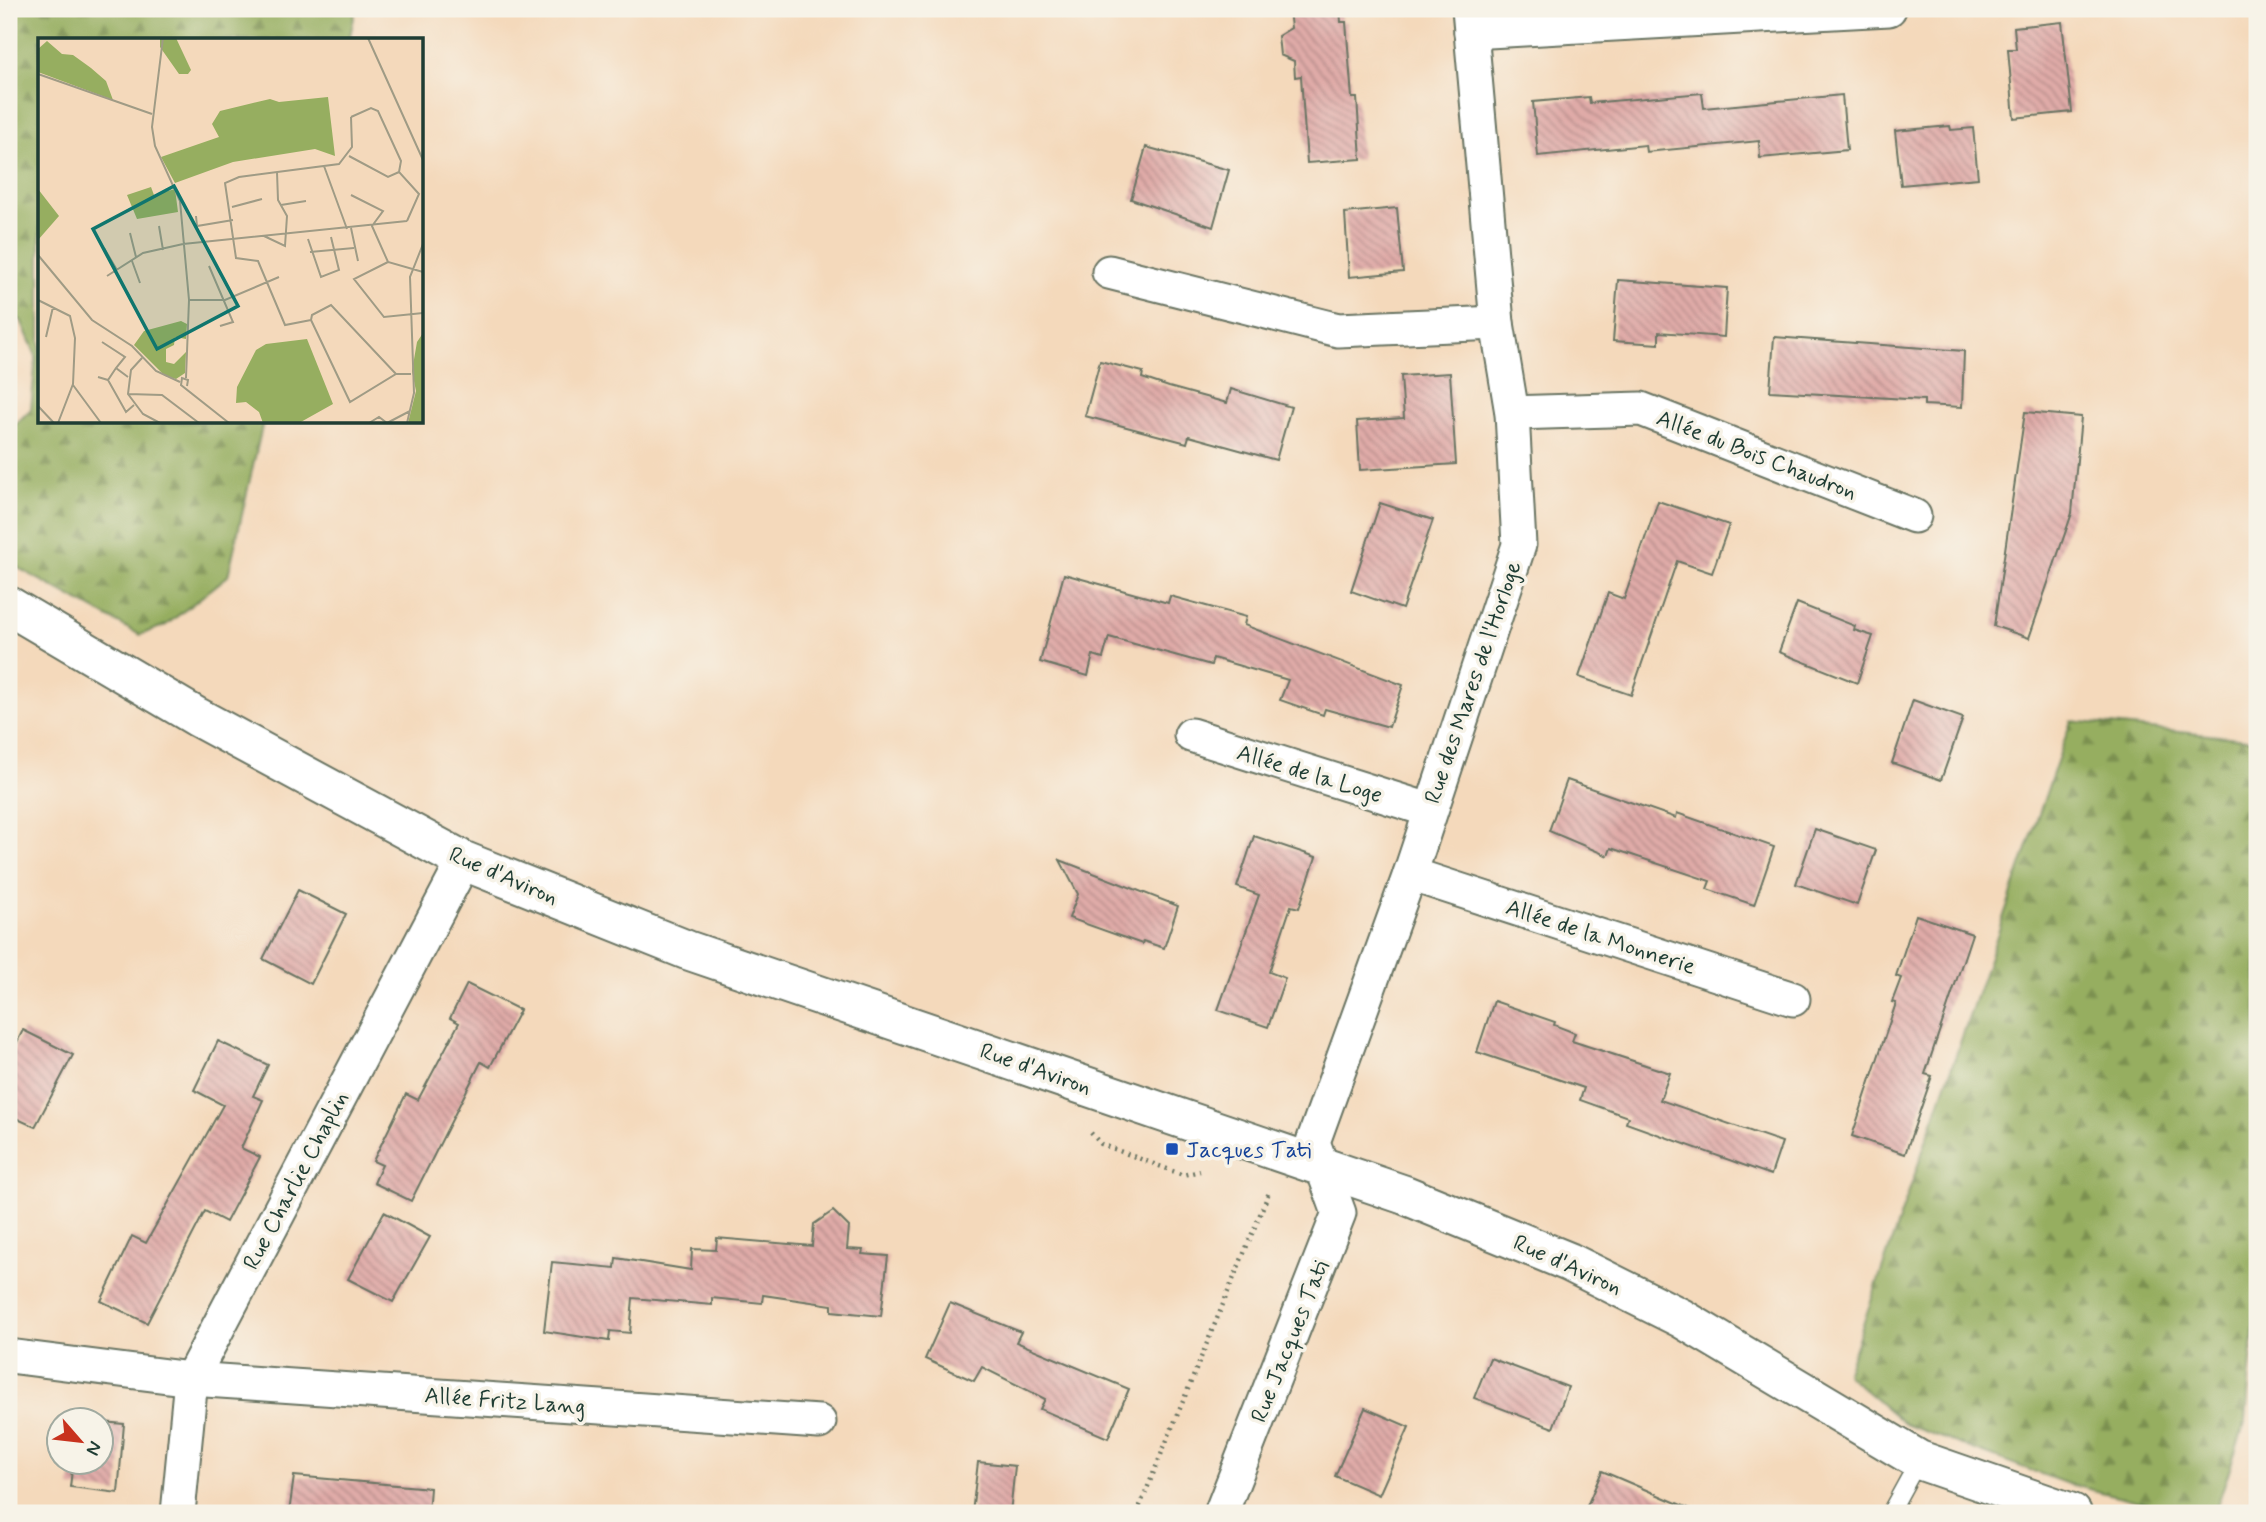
<svg xmlns="http://www.w3.org/2000/svg" width="2266" height="1522" font-family="Mynerve,sans-serif">
  <style>
    .forest { fill: url(#forest-firs); stroke: #5a764a; stroke-width: 2 }
    .building { fill: url(#building-back-hatch) }
    .lines { fill: none; stroke-linecap: round; stroke-linejoin: round }
    .service-casing { stroke: #6a7463; stroke-width: 19 }
    .minor-casing { stroke: #6a7463; stroke-width: 37 }
    .tertiary-casing { stroke: #6a7463; stroke-width: 42 }
    .path { stroke: #6a7463; stroke-width: 4.5; stroke-dasharray: 2 5; stroke-linecap: butt }
    .service { stroke: #fff; stroke-width: 16 }
    .minor { stroke: #fff; stroke-width: 33 }
    .tertiary { stroke: #fff; stroke-width: 38 }
    .transit-dot { fill: #1a4fb4; stroke: #f7f3e8; stroke-width: 2.5 }
    .labels { text-anchor: middle; stroke-width: 7; stroke-linejoin: round; paint-order: stroke }
    .street-label { font-size: 23px; fill: #1f3d34; stroke: #f7f3e8 }
    .transit-label { font-size: 23px; fill: #164399; stroke: #f7f3e8; text-anchor: start }
    .inset-road { fill: none; stroke: #9f9b85; stroke-width: 2 }
    .view { fill: #0f766e; fill-opacity: 0.15; stroke: #0f766e; stroke-width: 3.5 }
    .inset-edge { fill: none; stroke: #1f3d34; stroke-width: 3.5 }
  </style>
  <defs>
    <pattern id="forest-firs" width="22" height="20" patternUnits="userSpaceOnUse" patternTransform="scale(1.75)"><rect width="22" height="20" fill="#96ae60"/><path d="M5 1l3.5 6h-7zM16 11l3.5 6h-7z" fill="#7a8f50"/></pattern>
    <pattern id="building-back-hatch" width="6" height="6" patternUnits="userSpaceOnUse" patternTransform="scale(1.75)"><rect width="6" height="6" fill="#e0aba8"/><path d="M-1 5l2 2M0 0l6 6M5-1l2 2" fill="none" stroke="#b58c8a"/></pattern>
  </defs>
  <rect width="100%" height="100%" fill="#f7f3e8"/>
  <filter id="ink" filterUnits="userSpaceOnUse"><feTurbulence type="fractalNoise" baseFrequency=".0143" numOctaves="2"/><feDisplacementMap in="SourceGraphic" scale="14" xChannelSelector="R" yChannelSelector="G"/><feConvolveMatrix kernelMatrix="1 2 1 2 8 2 1 2 1" color-interpolation-filters="sRGB"/></filter>
  <filter id="wash" filterUnits="userSpaceOnUse"><feTurbulence type="fractalNoise" baseFrequency=".00686" numOctaves="4" result="noise"/><feDisplacementMap in="SourceGraphic" scale="28" xChannelSelector="R" yChannelSelector="G"/><feGaussianBlur stdDeviation="1.57" result="paint"/><feColorMatrix in="noise" values="0 0 0 0 0 0 0 0 0 0 0 0 0 0 0 0 0 1.4 0 .05"/><feComposite in="paint" operator="in"/></filter>
  <g filter="url(#wash)">
    <rect width="100%" height="100%" fill="#f4d9bb"/>
    <!-- forest -->
    <g class="forest">
      <polygon points="9,9 356,9 349,40 40,40 40,422 263,422 228,576 166,625 140,635 9,563 9,431 31,409 36,356 21,320 9,316"/>
      <polygon points="2071,721 2257,740 2257,1290 2246,1419 2215,1513 2188,1513 2068,1484 1905,1424 1846,1374"/>
    </g>
    <g id="blocks">
      <!-- building -->
      <g class="building">
        <polygon points="1289,9 1340,9 1341,22 1346,22 1352,98 1357,98 1361,159 1307,163 1301,76 1295,77 1294,61 1280,55 1278,36 1291,28"/>
        <polygon points="2062,22 2072,112 2014,118 2008,49 2016,49 2014,27"/>
        <polygon points="1702,93 1704,108 1842,95 1847,150 1760,158 1759,141 1646,152 1645,145 1538,156 1533,102 1589,97 1590,103"/>
        <polygon points="1950,126 1951,130 1973,128 1978,178 1901,185 1895,131"/>
        <polygon points="1146,147 1229,170 1213,227 1131,199"/>
        <polygon points="1397,208 1403,272 1349,277 1345,213"/>
        <polygon points="1618,280 1727,288 1724,337 1659,332 1659,344 1613,341"/>
        <polygon points="1774,337 1964,351 1962,407 1924,405 1924,400 1770,391"/>
        <polygon points="1100,361 1143,372 1142,378 1169,387 1227,403 1231,389 1291,407 1276,460 1189,436 1187,443 1085,416"/>
        <polygon points="1450,373 1456,464 1360,470 1357,421 1404,418 1401,376"/>
        <polygon points="2025,412 2081,417 2072,513 2029,638 1994,626"/>
        <polygon points="1658,501 1729,525 1712,573 1677,561 1631,695 1579,677 1608,593 1624,599"/>
        <polygon points="1380,503 1433,520 1402,609 1351,591"/>
        <polygon points="1064,574 1168,603 1170,596 1246,617 1244,625 1403,685 1389,727 1325,709 1323,715 1280,700 1288,680 1213,658 1211,665 1109,637 1103,658 1093,655 1088,676 1040,662"/>
        <polygon points="1797,603 1855,626 1854,630 1873,636 1857,683 1779,652"/>
        <polygon points="1913,700 1963,718 1941,780 1892,763"/>
        <polygon points="1567,780 1676,818 1677,813 1774,847 1754,905 1707,889 1710,881 1611,848 1608,856 1549,831"/>
        <polygon points="1815,829 1876,850 1857,905 1796,884"/>
        <polygon points="1254,836 1316,857 1299,908 1291,906 1269,972 1285,978 1268,1027 1218,1010 1259,895 1237,887"/>
        <polygon points="1060,860 1178,906 1164,948 1143,941 1142,944 1069,918 1078,894"/>
        <polygon points="298,890 346,914 311,984 263,959"/>
        <polygon points="1916,915 1972,934 1925,1074 1932,1076 1905,1154 1852,1136 1896,1003 1892,1002 1901,978 1896,976"/>
        <polygon points="467,984 520,1010 490,1067 481,1062 411,1201 374,1183 382,1165 373,1161 406,1094 418,1100 459,1023 450,1018"/>
        <polygon points="1494,1001 1555,1022 1554,1025 1575,1033 1572,1041 1670,1073 1660,1100 1782,1142 1771,1175 1626,1123 1628,1117 1580,1100 1584,1088 1477,1052"/>
        <polygon points="23,1030 73,1055 35,1127 9,1115 9,1058"/>
        <polygon points="218,1041 268,1065 253,1096 263,1100 241,1148 260,1157 226,1222 205,1211 147,1323 101,1301 132,1236 146,1243 223,1105 194,1090"/>
        <polygon points="833,1211 849,1227 847,1249 863,1250 862,1254 888,1256 881,1316 832,1311 832,1305 763,1295 762,1303 712,1298 712,1305 633,1298 630,1333 610,1331 609,1341 544,1331 552,1262 615,1268 616,1258 691,1270 692,1249 716,1250 717,1238 812,1246 814,1224"/>
        <polygon points="384,1212 430,1237 393,1302 348,1279"/>
        <polygon points="950,1303 1021,1332 1016,1342 1129,1389 1108,1438 1040,1409 1045,1399 982,1367 974,1381 925,1359"/>
        <polygon points="1490,1358 1568,1387 1553,1428 1474,1398"/>
        <polygon points="1365,1408 1409,1427 1379,1495 1335,1476"/>
        <polygon points="102,1422 124,1424 118,1493 70,1487 73,1462 102,1462"/>
        <polygon points="978,1462 1015,1466 1010,1513 972,1513"/>
        <polygon points="1602,1471 1700,1513 1584,1513"/>
        <polygon points="294,1476 430,1488 428,1513 289,1513"/>
      </g>
    </g>
  </g>
  <g filter="url(#ink)">
    <use href="#blocks" fill-opacity="0" stroke="#6a7463" stroke-width="2"/>
    <g class="lines">
      <!-- service casing -->
      <g class="service-casing">
        <polyline id="service" points="1890,1513 1919,1460"/>
      </g>
      <!-- minor casing -->
      <g class="minor-casing">
        <g id="minor">
          <polyline points="1471,32 1889,9"/>
          <polyline points="1109,272 1338,330 1497,323"/>
          <polyline points="1512,413 1641,409 1914,516"/>
          <polyline points="1191,735 1429,810"/>
          <polyline points="1410,874 1793,999"/>
          <polyline points="9,1356 191,1379 819,1422"/>
          <polyline points="178,1513 191,1379 464,861"/>
          <polyline points="1221,1513 1339,1213 1313,1142 1410,874 1519,545 1512,413 1497,323 1469,9"/>
        </g>
      </g>
      <!-- tertiary casing -->
      <g class="tertiary-casing">
        <polyline id="tertiary" points="9,606 197,717 464,861 687,950 1405,1195 1569,1262 1681,1318 1919,1460 2072,1513"/>
      </g>
      <!-- path -->
      <g class="path">
        <polyline points="1091,1133 1101,1144 1183,1175 1200,1171"/>
        <polyline points="1137,1513 1270,1190"/>
      </g>
      <!-- service -->
      <use href="#service" class="service"/>
      <!-- minor -->
      <use href="#minor" class="minor"/>
      <!-- tertiary -->
      <use href="#tertiary" class="tertiary"/>
    </g>
  </g>
  <!-- markers -->
  <rect class="transit-dot" x="1165" y="1142" width="14" height="14" rx="3.5"/>
  <g class="labels">
    <!-- street labels -->
    <g class="street-label">
      <text transform="translate(1757 454) rotate(21)" y="8">Allée du Bois Chaudron</text>
      <text transform="translate(1472 682) rotate(-71)" y="8">Rue des Mares de l'Horloge</text>
      <text transform="translate(1310 773) rotate(17)" y="8">Allée de la Loge</text>
      <text transform="translate(504 875) rotate(23)" y="8">Rue d'Aviron</text>
      <text transform="translate(1601 936) rotate(18)" y="8">Allée de la Monnerie</text>
      <text transform="translate(1036 1068) rotate(19)" y="8">Rue d'Aviron</text>
      <text transform="translate(295 1180) rotate(-62)" y="8">Rue Charlie Chaplin</text>
      <text transform="translate(1568 1264) rotate(24)" y="8">Rue d'Aviron</text>
      <text transform="translate(1289 1341) rotate(-68)" y="8">Rue Jacques Tati</text>
      <text transform="translate(505 1400) rotate(4)" y="8">Allée Fritz Lang</text>
    </g>
    <!-- transit labels -->
    <g class="transit-label">
      <text x="1186" y="1157">Jacques Tati</text>
    </g>
  </g>
  <!-- overview -->
  <g transform="translate(38 38)">
    <rect width="385" height="385" fill="#f4d9bb"/>
    <path d="M122,0H138L153,32L150,36H141L122,9ZM9,3L24,16L35,17L53,30L68,43L75,62L0,34V11ZM290,59L297,118L277,111L195,124L137,145L123,119L181,99L174,86L182,73L232,61L241,64ZM113,149L116,157L137,151L140,174L99,181L89,157ZM0,151L21,178L0,202ZM143,283L149,286L148,301L137,299L136,307L128,311V324L136,326L148,314L147,335L138,341L127,338L96,307L106,293ZM385,295V385H370L378,353L374,333L379,304ZM269,301L295,366L261,385H225L221,374L208,364L198,365L199,349L218,312L228,306Z" fill="#96ae60"/>
    <path class="inset-road" d="M125,0L114,89L117,108L142,163L151,262L148,340M330,0L385,122M0,36L114,76M313,79L333,70L340,73L363,123L361,134L381,156L369,183M311,118L350,139L361,134M286,128L309,191M313,157L345,173L334,188L350,224L385,234M243,167L268,163M194,169L224,161M158,178L159,188L195,182M121,188L125,212M313,190L320,223M92,195L98,219M226,198L247,208L249,178L240,162L239,134M270,201L283,239L301,232L293,199M66,210L79,232M272,214L316,210M0,217L54,282L94,308L118,333L142,344M94,223L102,245M350,224L316,241L346,279L385,275M171,228L195,284L182,288M69,238L105,215L145,206L369,183M0,262L32,278L37,300L35,346L20,385M151,262H187L241,239M273,282L247,287L220,223L198,220L187,145L201,139L301,126L314,109L313,79M273,282L312,364L358,336H373M273,282L274,277L293,267L358,336M8,299L15,269M64,304L87,319L78,330L90,339M104,320L93,332L90,356L105,376L122,385M60,339L70,342L78,330M70,342L88,374L96,367M35,347L63,385M149,348L150,342L144,340L143,347L191,385M90,356L124,357L161,385M0,368L16,385M331,385L341,379L349,385M349,385L372,373M369,385L376,355L372,239L385,206"/>
    <path class="view" d="M136,148L200,268L119,311L55,191Z"/>
    <rect width="385" height="385" class="inset-edge"/>
  </g>
  <!-- margin -->
  <rect width="2266" height="1522" fill="none" stroke="#f7f3e8" stroke-width="35"/>
  <!-- north arrow -->
  <g transform="translate(80 1441) rotate(118)"><circle r="33" fill="#f7f3e8" stroke="#a1aaa0" stroke-width="2"/>
  <path d="M0-5L12 26L0 18L-12 26Z" fill="#c8321e"/>
  <text y="-10" font-size="19" font-weight="bold" text-anchor="middle" fill="#1f3d34">N</text>
  </g>
</svg>
